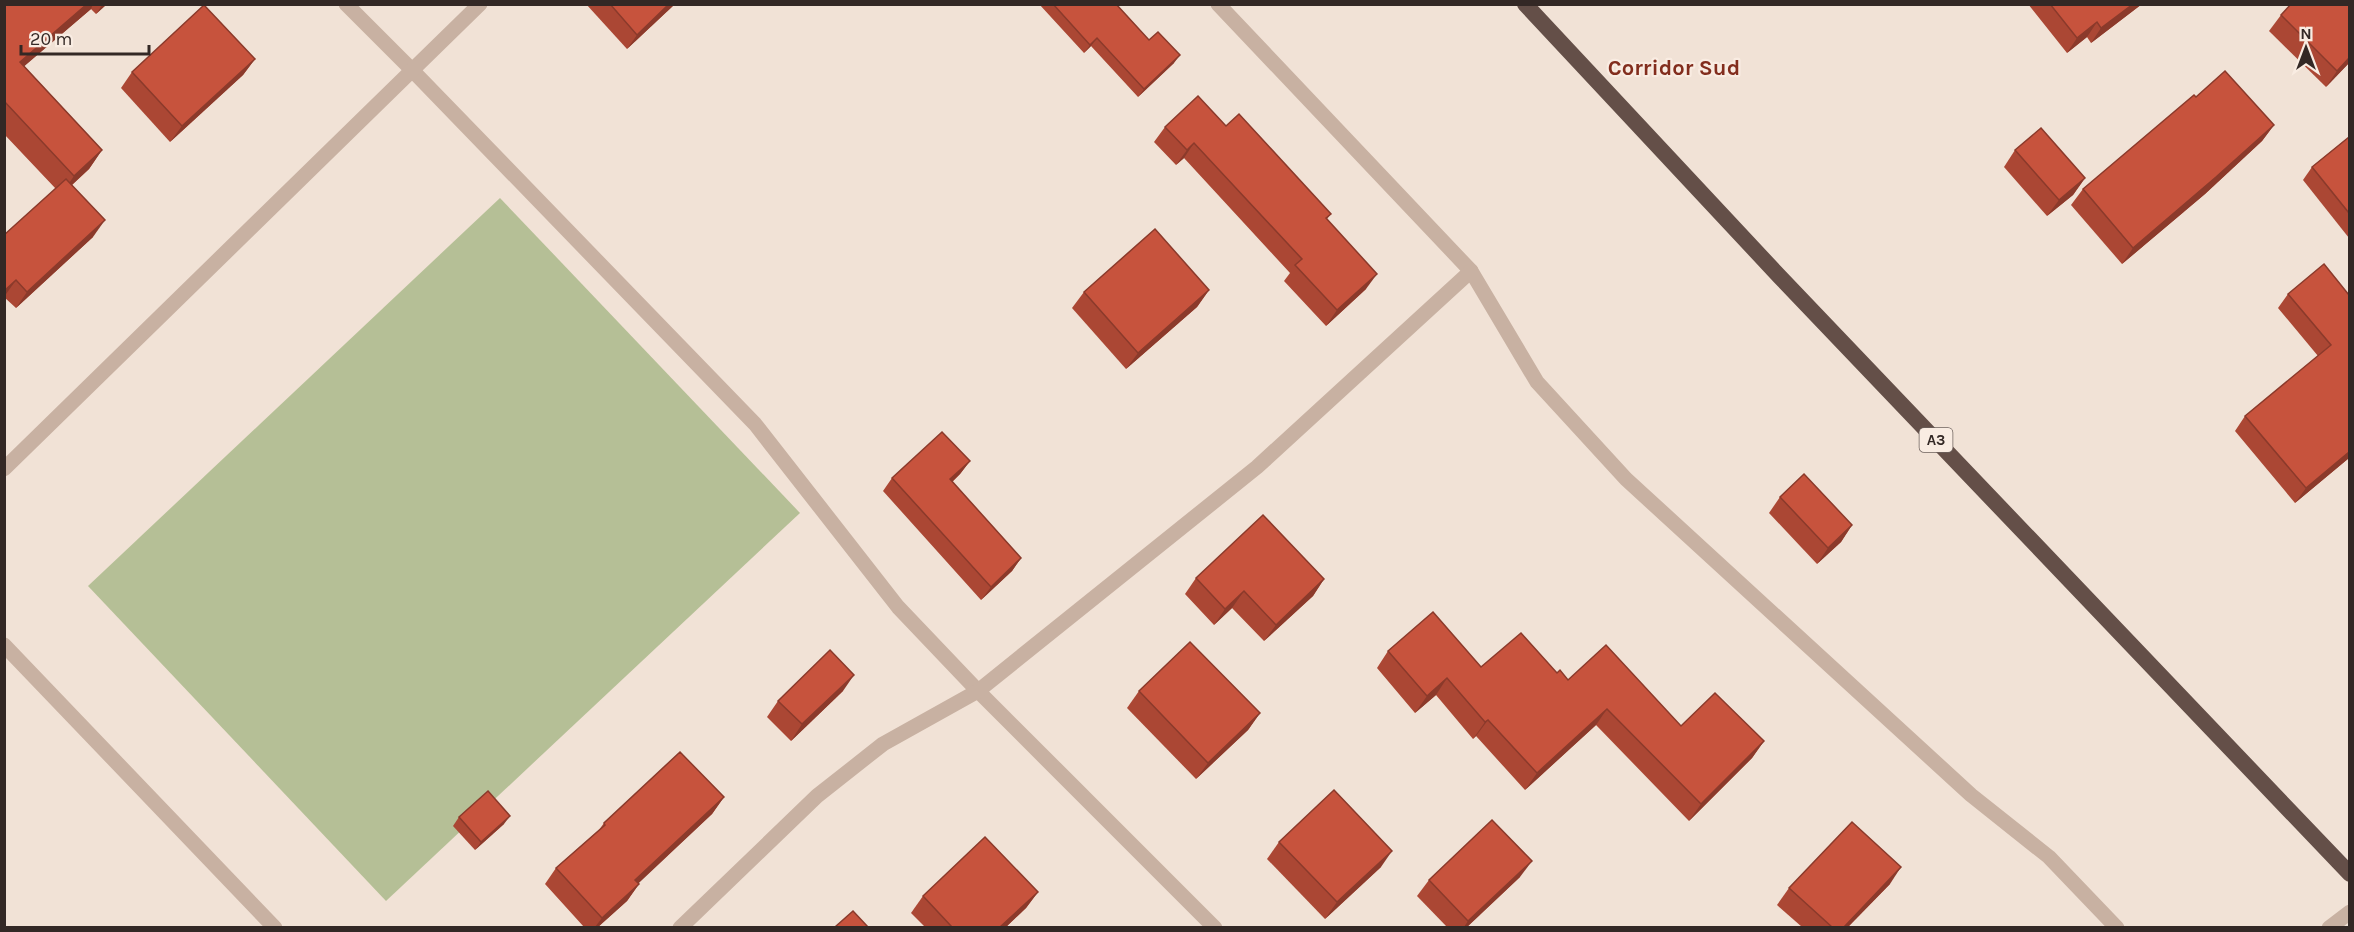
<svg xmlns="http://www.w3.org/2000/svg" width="2354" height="932" font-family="Karla,sans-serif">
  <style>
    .green { fill: #b5bf96 }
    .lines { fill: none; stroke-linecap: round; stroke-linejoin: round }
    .minor { stroke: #c8b1a2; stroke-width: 15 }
    .trunk { stroke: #644f48; stroke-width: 16 }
    .wall { fill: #ab4734 }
    .shaded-wall { fill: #8b3a2b }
    .building { fill: #c7533d; stroke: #8b3a2b; stroke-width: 1.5 }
    .labels { text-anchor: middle; stroke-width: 4.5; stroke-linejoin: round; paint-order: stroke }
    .shield { fill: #f9ece2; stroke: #6e635e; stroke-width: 1.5 }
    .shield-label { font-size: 15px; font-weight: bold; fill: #332825 }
    .district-label { font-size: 22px; font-weight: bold; fill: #822d1d; stroke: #f9ece2 }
  </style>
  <rect width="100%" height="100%" fill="#f1e2d6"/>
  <!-- green -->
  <polygon class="green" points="500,198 800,513 386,901 88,586"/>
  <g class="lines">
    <!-- minor -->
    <g class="minor">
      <polyline points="346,4 412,70 755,424 898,607 978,691 1215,928"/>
      <polyline points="1218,4 1471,271"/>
      <polyline points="4,469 480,4"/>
      <polyline points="4,645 275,928"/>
      <polyline points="680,928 817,796 883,744 978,691 1257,467 1471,271 1537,382 1626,479 1971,795 2049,857 2117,928"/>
      <polyline points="2329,928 2350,912"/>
    </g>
    <!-- trunk -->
    <polyline class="trunk" points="1525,4 1780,277 2350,874"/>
  </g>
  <!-- wall -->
  <g class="wall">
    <polygon points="4,4 107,4 96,14 91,9 24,66 102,150 89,169 72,185 93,237 16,308 4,297 4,235 56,189 4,134"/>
    <polygon points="586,4 675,4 627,49"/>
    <polygon points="1039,4 1116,4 1149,40 1174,63 1138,97 1091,46 1084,53"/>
    <polygon points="2028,4 2142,4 2091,43 2087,37 2067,53"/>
    <polygon points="2281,15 2349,63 2326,87 2269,31"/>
    <polygon points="255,59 243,75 170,142 121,88 132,72"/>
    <polygon points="2196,97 2274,125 2262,141 2205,194 2122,264 2071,205 2083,189"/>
    <polygon points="1226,126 1331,214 1327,219 1366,289 1326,326 1284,281 1290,273 1184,158 1176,165 1154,142 1165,127"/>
    <polygon points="2349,137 2349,238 2303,180 2312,167"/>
    <polygon points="2015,150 2085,178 2073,195 2047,216 2004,167"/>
    <polygon points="1209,290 1197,307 1126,369 1072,308 1084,292"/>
    <polygon points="2288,294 2349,295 2349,458 2295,503 2235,431 2245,416 2318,356 2278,308"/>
    <polygon points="970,461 960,474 952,482 1021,558 1012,571 981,600 883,491 892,478"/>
    <polygon points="1780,497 1852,525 1841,542 1817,564 1769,513"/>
    <polygon points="1196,578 1324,579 1313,596 1264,641 1232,608 1214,625 1185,594"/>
    <polygon points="1388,651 1481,667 1557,673 1568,680 1681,726 1764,741 1752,758 1689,821 1596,725 1525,790 1476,736 1473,739 1436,695 1415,713 1377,668"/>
    <polygon points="843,691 791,741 767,717 778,701"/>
    <polygon points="1139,691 1260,713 1248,730 1196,779 1127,708"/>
    <polygon points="724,797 712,814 638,883 639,884 627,901 598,927 584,927 545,884 556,868 599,830 604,823"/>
    <polygon points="459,817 504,824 475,850 453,826"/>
    <polygon points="1279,842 1381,867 1325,919 1267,859"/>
    <polygon points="1520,877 1467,927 1447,927 1417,896 1429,880"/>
    <polygon points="1890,884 1848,927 1802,927 1777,905 1789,888"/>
    <polygon points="1038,892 1026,908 1006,927 925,927 911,913 923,896"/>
  </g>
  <!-- shaded-wall -->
  <g class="shaded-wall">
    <polygon points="87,4 93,4 91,9 7,81 20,62"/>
    <polygon points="103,4 107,4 96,14"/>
    <polygon points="669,4 675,4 627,49 637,35"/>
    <polygon points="2133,4 2142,4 2091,43 2101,28"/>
    <polygon points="2097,22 2087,37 2067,53 2077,38"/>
    <polygon points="1097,38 1091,46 1084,53 1090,45"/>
    <polygon points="1180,55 1174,63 1138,97 1144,89"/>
    <polygon points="2349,58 2349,63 2326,87 2337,71"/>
    <polygon points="255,59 243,75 170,142 182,126"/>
    <polygon points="2274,125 2262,141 2205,194 2122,264 2133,248"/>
    <polygon points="1194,143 1184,158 1176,165 1187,150"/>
    <polygon points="102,150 89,169 61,195 74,176"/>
    <polygon points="2085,178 2073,195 2047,216 2059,200"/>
    <polygon points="105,220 93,237 16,308 27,292"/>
    <polygon points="1377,274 1366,289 1326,326 1337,310"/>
    <polygon points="16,280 4,297 4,291"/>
    <polygon points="1209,290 1197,307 1126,369 1138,353"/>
    <polygon points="2349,452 2349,458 2295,503 2306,488"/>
    <polygon points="970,461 960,474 941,493 950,479"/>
    <polygon points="1852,525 1841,542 1817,564 1828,548"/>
    <polygon points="1021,558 1012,571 981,600 991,587"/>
    <polygon points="1324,579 1313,596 1264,641 1276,625"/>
    <polygon points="1244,591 1232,608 1214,625 1225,609"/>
    <polygon points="854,675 843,691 791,741 802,724"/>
    <polygon points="1447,678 1436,695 1415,713 1427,696"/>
    <polygon points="1607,709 1596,725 1525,790 1537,773"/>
    <polygon points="1260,713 1248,730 1196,779 1208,763"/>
    <polygon points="1488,720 1476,736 1473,739 1485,722"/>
    <polygon points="1764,741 1752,758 1689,821 1701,804"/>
    <polygon points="724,797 712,814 624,897 635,880"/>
    <polygon points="510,816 504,824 475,850 481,842"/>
    <polygon points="1392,851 1381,867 1325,919 1337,902"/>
    <polygon points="1532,861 1520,877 1467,927 1464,927 1468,921"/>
    <polygon points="1901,867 1890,884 1848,927 1844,927"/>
    <polygon points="639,884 627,901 598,927 595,927 602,918"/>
    <polygon points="1038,892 1026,908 1006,927 1000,927"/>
  </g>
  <!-- building -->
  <g class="building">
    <polygon points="4,4 87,4 20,62 102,150 74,176 4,101"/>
    <polygon points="610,4 669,4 637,35"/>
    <polygon points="1053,4 1116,4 1149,40 1158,32 1180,55 1144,89 1097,38 1090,45"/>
    <polygon points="2050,4 2133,4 2101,28 2097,22 2077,38"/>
    <polygon points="2291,4 2349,4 2349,58 2337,71 2281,15"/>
    <polygon points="204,5 255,59 182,126 132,72"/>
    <polygon points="2225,71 2274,125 2216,177 2133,248 2083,189 2194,95 2196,97"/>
    <polygon points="1198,96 1226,126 1239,114 1331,214 1326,218 1377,274 1337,310 1295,265 1302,259 1194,143 1187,150 1165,127"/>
    <polygon points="2041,128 2085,178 2059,200 2015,150"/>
    <polygon points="2349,137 2349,213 2312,167"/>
    <polygon points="66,179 105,220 27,292 16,280 4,291 4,235"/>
    <polygon points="1155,229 1209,290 1138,353 1084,292"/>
    <polygon points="2324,264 2349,295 2349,452 2306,488 2245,416 2331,345 2288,294"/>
    <polygon points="942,432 970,461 950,479 1021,558 991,587 892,478"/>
    <polygon points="1804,474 1852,525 1828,548 1780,497"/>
    <polygon points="1263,515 1324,579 1276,625 1244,591 1225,609 1196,578"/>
    <polygon points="1433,612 1481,667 1521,633 1557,673 1560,670 1568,680 1606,645 1681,726 1715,693 1764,741 1701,804 1607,709 1537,773 1488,720 1485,722 1447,678 1427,696 1388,651"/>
    <polygon points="1190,642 1260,713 1208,763 1139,691"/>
    <polygon points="830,650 854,675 802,724 778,701"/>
    <polygon points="680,752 724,797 635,880 639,884 602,918 556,868 605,825 604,823"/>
    <polygon points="1334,790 1392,851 1337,902 1279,842"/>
    <polygon points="488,791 510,816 481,842 459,817"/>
    <polygon points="1492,820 1532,861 1468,921 1429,880"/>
    <polygon points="1852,822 1901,867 1844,927 1832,927 1789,888"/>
    <polygon points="985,837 1038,892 1000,927 952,927 923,896"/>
    <polygon points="853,911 868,927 835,927"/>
  </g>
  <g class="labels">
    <!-- shield labels -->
    <rect class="shield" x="1919.5" y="428" width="33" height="24" rx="4.5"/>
    <g class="shield-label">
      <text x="1936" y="445">A3</text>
    </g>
    <!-- district labels -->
    <g class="district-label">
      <text x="1674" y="75">Corridor Sud</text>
    </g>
  </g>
  <!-- border -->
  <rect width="2354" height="932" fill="none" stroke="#332825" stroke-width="12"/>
  <!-- north arrow -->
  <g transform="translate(2306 48)" stroke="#f9ece2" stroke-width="4.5" paint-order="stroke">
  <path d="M0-4.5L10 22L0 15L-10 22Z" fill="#332825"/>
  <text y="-9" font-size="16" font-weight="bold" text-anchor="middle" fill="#332825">N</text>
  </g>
  <!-- scale -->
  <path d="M21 45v9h128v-9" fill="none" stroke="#332825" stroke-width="3"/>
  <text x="30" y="45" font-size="18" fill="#332825" stroke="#f9ece2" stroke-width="4.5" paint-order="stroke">20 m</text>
</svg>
